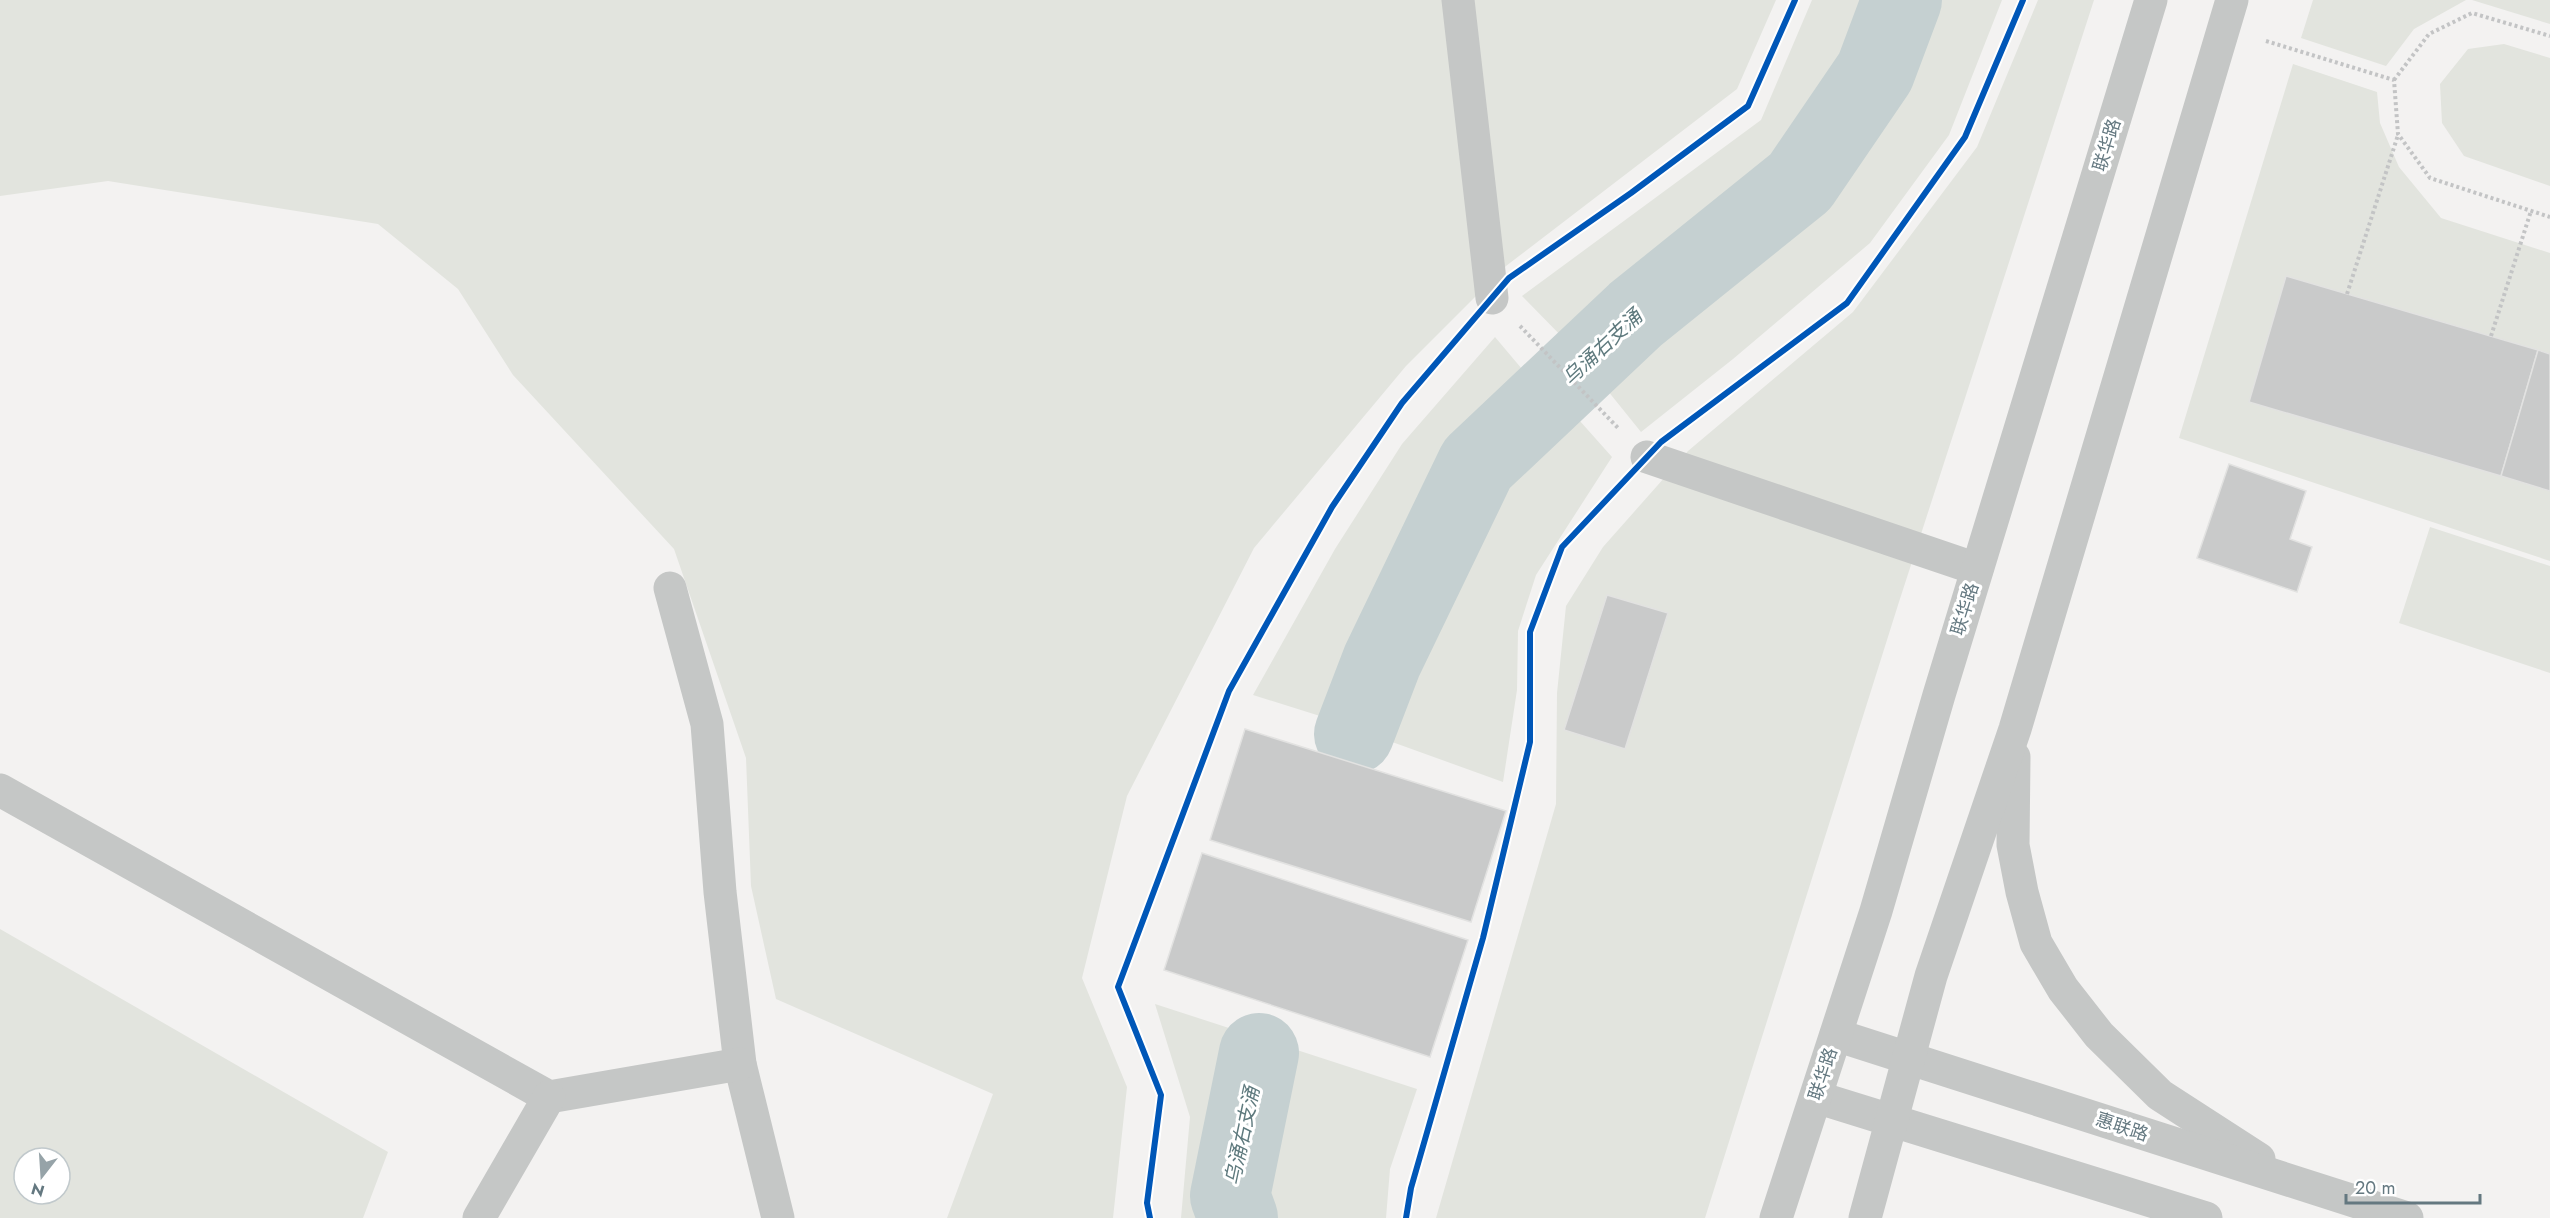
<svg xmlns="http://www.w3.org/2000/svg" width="2550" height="1218" font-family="Jost,'Noto Sans SC',sans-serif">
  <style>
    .green { fill: #e2e4de; fill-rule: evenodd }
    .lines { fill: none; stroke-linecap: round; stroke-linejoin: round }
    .river { stroke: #c5d0d1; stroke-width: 80 }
    .building { fill: #c9caca; stroke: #e2e2e1; stroke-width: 1.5 }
    .path { stroke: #c3c4c5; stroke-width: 4; stroke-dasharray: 3 3; stroke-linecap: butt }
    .minor { stroke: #c5c7c6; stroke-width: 33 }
    .tertiary { stroke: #c5c7c6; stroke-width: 33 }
    .cycleway-casing { stroke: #fff; stroke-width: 10 }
    .cycleway { stroke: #0057b8; stroke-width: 6 }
    .labels { text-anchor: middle; stroke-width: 6; stroke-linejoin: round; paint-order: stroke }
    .street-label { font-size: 18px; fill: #647880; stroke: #fff }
    .water-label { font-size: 20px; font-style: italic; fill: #5f7a7e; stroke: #fff }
  </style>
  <rect width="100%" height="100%" fill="#f3f2f1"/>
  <!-- green -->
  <g class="green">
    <polygon points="0,0 1776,0 1737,89 1506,266 1406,366 1254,548 1127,796 1082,978 1127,1087 1113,1218 947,1218 993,1094 776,999 751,886 746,758 674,549 513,375 458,289 378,224 108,181 0,196"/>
    <polygon points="1812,0 1885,0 1866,55 1789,166 1571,346 1522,296 1761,120"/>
    <polygon points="1918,0 2002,0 1949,135 1870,243 1733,359 1641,432 1591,370 1742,258 1819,183 1894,71"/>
    <polygon points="2038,0 2094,0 1898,605 1705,1218 1436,1218 1556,804 1557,693 1566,606 1603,547 1688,451 1853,312 1977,147"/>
    <polygon points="2313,0 2466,0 2414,29 2386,66 2301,38"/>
    <polygon points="2472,0 2550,0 2550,24"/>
    <polygon points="2504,44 2550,58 2550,186 2464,156 2442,123 2440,84 2468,49"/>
    <polygon points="2293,64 2377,92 2380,123 2399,167 2441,218 2550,253 2550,561 2179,438"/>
    <polygon points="1495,337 1532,381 1434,501 1339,722 1253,695 1335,549 1402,444"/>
    <polygon points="1563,402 1612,457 1536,575 1518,631 1517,690 1503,782 1370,734 1402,652 1491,472"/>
    <polygon points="2430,527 2550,566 2550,673 2399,623"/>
    <path d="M0,929L388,1152L363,1218H0ZM24,1158H60V1194H24Z"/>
    <polygon points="1155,1004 1417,1089 1390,1169 1386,1218 1181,1218 1190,1117"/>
  </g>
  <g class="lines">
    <!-- river -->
    <g class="river">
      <polyline points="1354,734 1382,661 1477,464 1636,314 1800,182 1875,72 1902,0"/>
      <polyline points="1238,1218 1230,1196 1259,1053"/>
    </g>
  </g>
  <!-- building -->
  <g class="building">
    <polygon points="2286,276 2538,350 2501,476 2249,402"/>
    <polygon points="2538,350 2550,354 2550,491 2501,476"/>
    <polygon points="2229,464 2306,491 2290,539 2312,547 2297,592 2197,558"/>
    <polygon points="1607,595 1668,613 1625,749 1564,730"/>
    <polygon points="1245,729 1506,811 1471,922 1210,840"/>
    <polygon points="1202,853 1468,940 1430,1057 1164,970"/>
  </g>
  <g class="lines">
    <!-- path -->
    <g class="path">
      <polyline points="2266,41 2394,80 2398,134 2430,178 2550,217"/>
      <polyline points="2394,80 2429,34 2472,13 2550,36"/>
      <polyline points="2347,294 2398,135"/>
      <polyline points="1520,326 1619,429"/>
      <polyline points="2491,336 2531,211"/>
    </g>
    <!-- minor -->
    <g class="minor">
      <polyline points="1458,0 1492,298"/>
      <polyline points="1647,457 1977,569"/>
      <polyline points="670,588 707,724 720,892 740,1064 778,1218"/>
      <polyline points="0,790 549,1097 740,1064"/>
      <polyline points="479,1218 549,1097"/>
    </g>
    <!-- tertiary -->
    <g class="tertiary">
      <polyline points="2014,757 2013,845 2022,892 2036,943 2063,989 2099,1035 2160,1095 2259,1159"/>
      <polyline points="1836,1035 2407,1218"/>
      <polyline points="1816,1097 2206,1218"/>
      <polyline points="1776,1218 1876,911 1939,695 2151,0"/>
      <polyline points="1865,1218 1931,976 2015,729 2232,0"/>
    </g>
    <!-- cycleway casing -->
    <g class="cycleway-casing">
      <g id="cycleway">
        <polyline points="1150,1218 1147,1203 1161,1095 1118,987 1229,691 1332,507 1402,403 1509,278 1631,193 1748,106 1795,0"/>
        <polyline points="1406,1218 1411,1188 1483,938 1530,742 1530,632 1562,547 1661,442 1847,303 1965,137 2023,0"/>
      </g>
    </g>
    <!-- cycleway -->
    <use href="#cycleway" class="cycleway"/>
  </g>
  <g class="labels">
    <!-- street labels -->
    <g class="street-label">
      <text transform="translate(2107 145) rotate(-73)" y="6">联华路</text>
      <text transform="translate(1965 609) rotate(-73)" y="6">联华路</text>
      <text transform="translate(1823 1074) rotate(-72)" y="6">联华路</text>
      <text transform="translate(2122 1127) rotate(18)" y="6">惠联路</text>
    </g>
    <!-- water labels -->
    <g class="water-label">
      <text transform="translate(1602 347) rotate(-43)" y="7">乌涌右支涌</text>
      <text transform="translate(1242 1136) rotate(-78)" y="7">乌涌右支涌</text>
    </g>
  </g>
  <!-- north arrow -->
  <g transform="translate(42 1176) rotate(197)"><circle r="28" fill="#ffffff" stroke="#c1c9cc" stroke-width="1.5"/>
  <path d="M0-4.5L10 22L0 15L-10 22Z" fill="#96a3a8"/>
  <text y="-9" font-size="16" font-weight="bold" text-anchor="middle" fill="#647880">N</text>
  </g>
  <!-- scale -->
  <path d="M2346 1194v9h134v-9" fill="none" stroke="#647880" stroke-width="3"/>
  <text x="2355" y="1194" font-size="18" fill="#647880" stroke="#ffffff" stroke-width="4.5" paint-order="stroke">20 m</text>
</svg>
